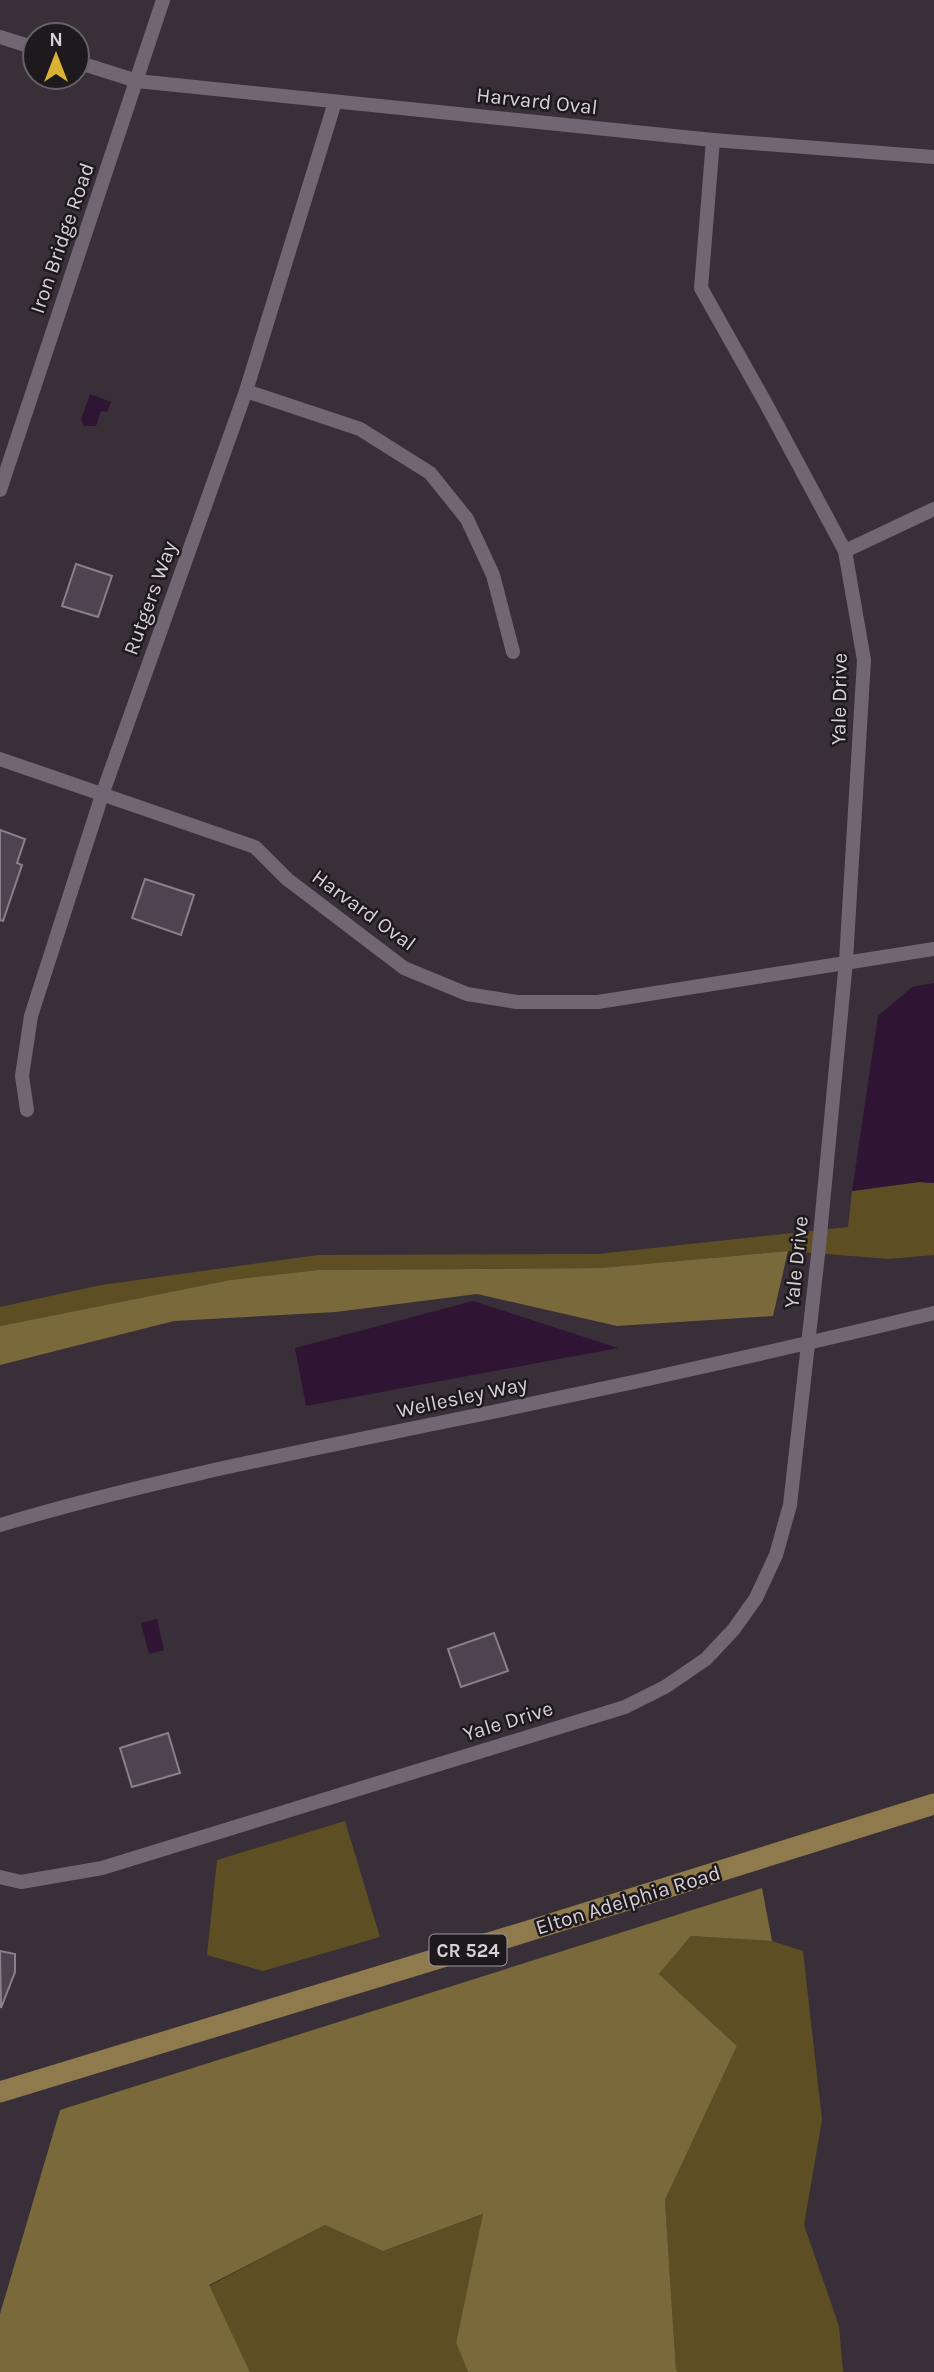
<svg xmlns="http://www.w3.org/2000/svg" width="934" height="2372" font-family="Karla,sans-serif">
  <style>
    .green { fill: #5d4e23 }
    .forest { fill: #7a693a }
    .water { fill: #2f1434 }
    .building { fill: #4d444f; stroke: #89808b; stroke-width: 2 }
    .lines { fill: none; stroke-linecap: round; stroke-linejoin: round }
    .street { stroke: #706772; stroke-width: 14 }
    .primary { stroke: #8e7a4c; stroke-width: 21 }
    .labels { text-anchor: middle; stroke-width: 5; stroke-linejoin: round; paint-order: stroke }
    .shield { fill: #1d191d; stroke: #9e999f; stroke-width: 2 }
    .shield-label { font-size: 19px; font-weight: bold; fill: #d6d0d7 }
    .street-label { font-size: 21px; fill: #d6d0d7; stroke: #1d191d }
  </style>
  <rect width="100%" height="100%" fill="#382f39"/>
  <!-- green -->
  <g class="green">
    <polygon points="919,1182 934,1183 934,1255 889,1259 788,1251 600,1268 317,1270 230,1280 0,1326 0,1307 101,1285 318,1255 597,1254 848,1227 852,1191"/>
    <polygon points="345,1821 380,1937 263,1971 207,1955 217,1860"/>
    <polygon points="691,1936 772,1941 803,1951 822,2120 804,2225 839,2326 843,2372 678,2372 676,2370 665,2200 737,2046 659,1974"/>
    <polygon points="484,2214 456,2343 468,2372 250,2372 209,2286 325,2225 383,2251"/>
  </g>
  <!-- forest -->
  <g class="forest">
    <polygon points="788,1251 773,1316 617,1326 477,1294 336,1312 174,1321 0,1365 0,1326 230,1280 317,1270 600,1268"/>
    <polygon points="762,1888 772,1941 691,1936 659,1974 737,2046 665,2200 676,2370 678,2372 468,2372 456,2343 483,2214 383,2251 325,2225 209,2285 250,2372 0,2372 0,2314 60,2110"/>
  </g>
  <!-- water -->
  <g class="water">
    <polygon points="90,394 111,402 107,412 101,411 96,426 84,426 81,420"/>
    <polygon points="934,983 934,1183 919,1182 852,1191 878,1016 912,987"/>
    <polygon points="473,1301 618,1348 306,1406 295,1348"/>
    <polygon points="157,1619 164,1650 149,1654 141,1623"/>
  </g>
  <!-- building -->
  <g class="building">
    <polygon points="76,564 112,576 98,617 62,606"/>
    <polygon points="0,830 25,839 17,863 22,865 3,921 0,920"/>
    <polygon points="145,879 194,895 181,935 132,918"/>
    <polygon points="494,1633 508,1671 461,1687 448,1649"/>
    <polygon points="168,1733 180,1773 132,1787 120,1748"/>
    <polygon points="0,1951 15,1954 15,1972 1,2008"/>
  </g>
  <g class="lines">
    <!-- street -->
    <g class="street">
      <polyline points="0,37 35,48"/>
      <polyline points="77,62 137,81 713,140 934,157"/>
      <polyline points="246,391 360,429 430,473 467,519 493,575 513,652"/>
      <polyline points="0,490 163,0"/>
      <polyline points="845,551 934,509"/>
      <polyline points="0,759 255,847 287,879 404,968 467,994 517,1002 598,1002 934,949"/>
      <polyline points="27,1110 22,1076 31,1016 102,795 246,391 335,102"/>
      <path d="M0,1525C147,1481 298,1452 448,1421C611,1388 773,1352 934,1313"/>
      <polyline points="0,1877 21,1882 102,1868 625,1707 665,1687 706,1659 734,1629 756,1598 776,1555 790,1505 819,1246 846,961 864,660 845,551 765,402 701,288 713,140"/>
    </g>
    <!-- primary -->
    <polyline class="primary" points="0,2092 525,1932 934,1804"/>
  </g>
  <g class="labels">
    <!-- shield labels -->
    <rect class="shield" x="429.5" y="1934.5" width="77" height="31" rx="5"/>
    <g class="shield-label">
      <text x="468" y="1957">CR 524</text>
    </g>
    <!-- street labels -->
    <g class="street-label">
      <text transform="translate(537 101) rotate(6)" y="7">Harvard Oval</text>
      <text transform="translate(62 238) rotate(-71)" y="7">Iron Bridge Road</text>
      <text transform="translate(150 598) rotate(-70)" y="7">Rutgers Way</text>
      <text transform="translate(839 699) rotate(-89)" y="7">Yale Drive</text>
      <text transform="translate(364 910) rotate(36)" y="7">Harvard Oval</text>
      <text transform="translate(796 1262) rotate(-84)" y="7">Yale Drive</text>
      <text transform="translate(462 1397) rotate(-12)" y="7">Wellesley Way</text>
      <text transform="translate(508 1721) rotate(-17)" y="7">Yale Drive</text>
      <text transform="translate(628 1900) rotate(-17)" y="7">Elton Adelphia Road</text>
    </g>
  </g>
  <!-- north arrow -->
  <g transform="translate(56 56)"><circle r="33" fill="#1d191d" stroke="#676267" stroke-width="2"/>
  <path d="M0-5L12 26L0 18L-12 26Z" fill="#dbb233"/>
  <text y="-10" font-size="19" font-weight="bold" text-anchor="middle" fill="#d6d0d7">N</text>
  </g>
</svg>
